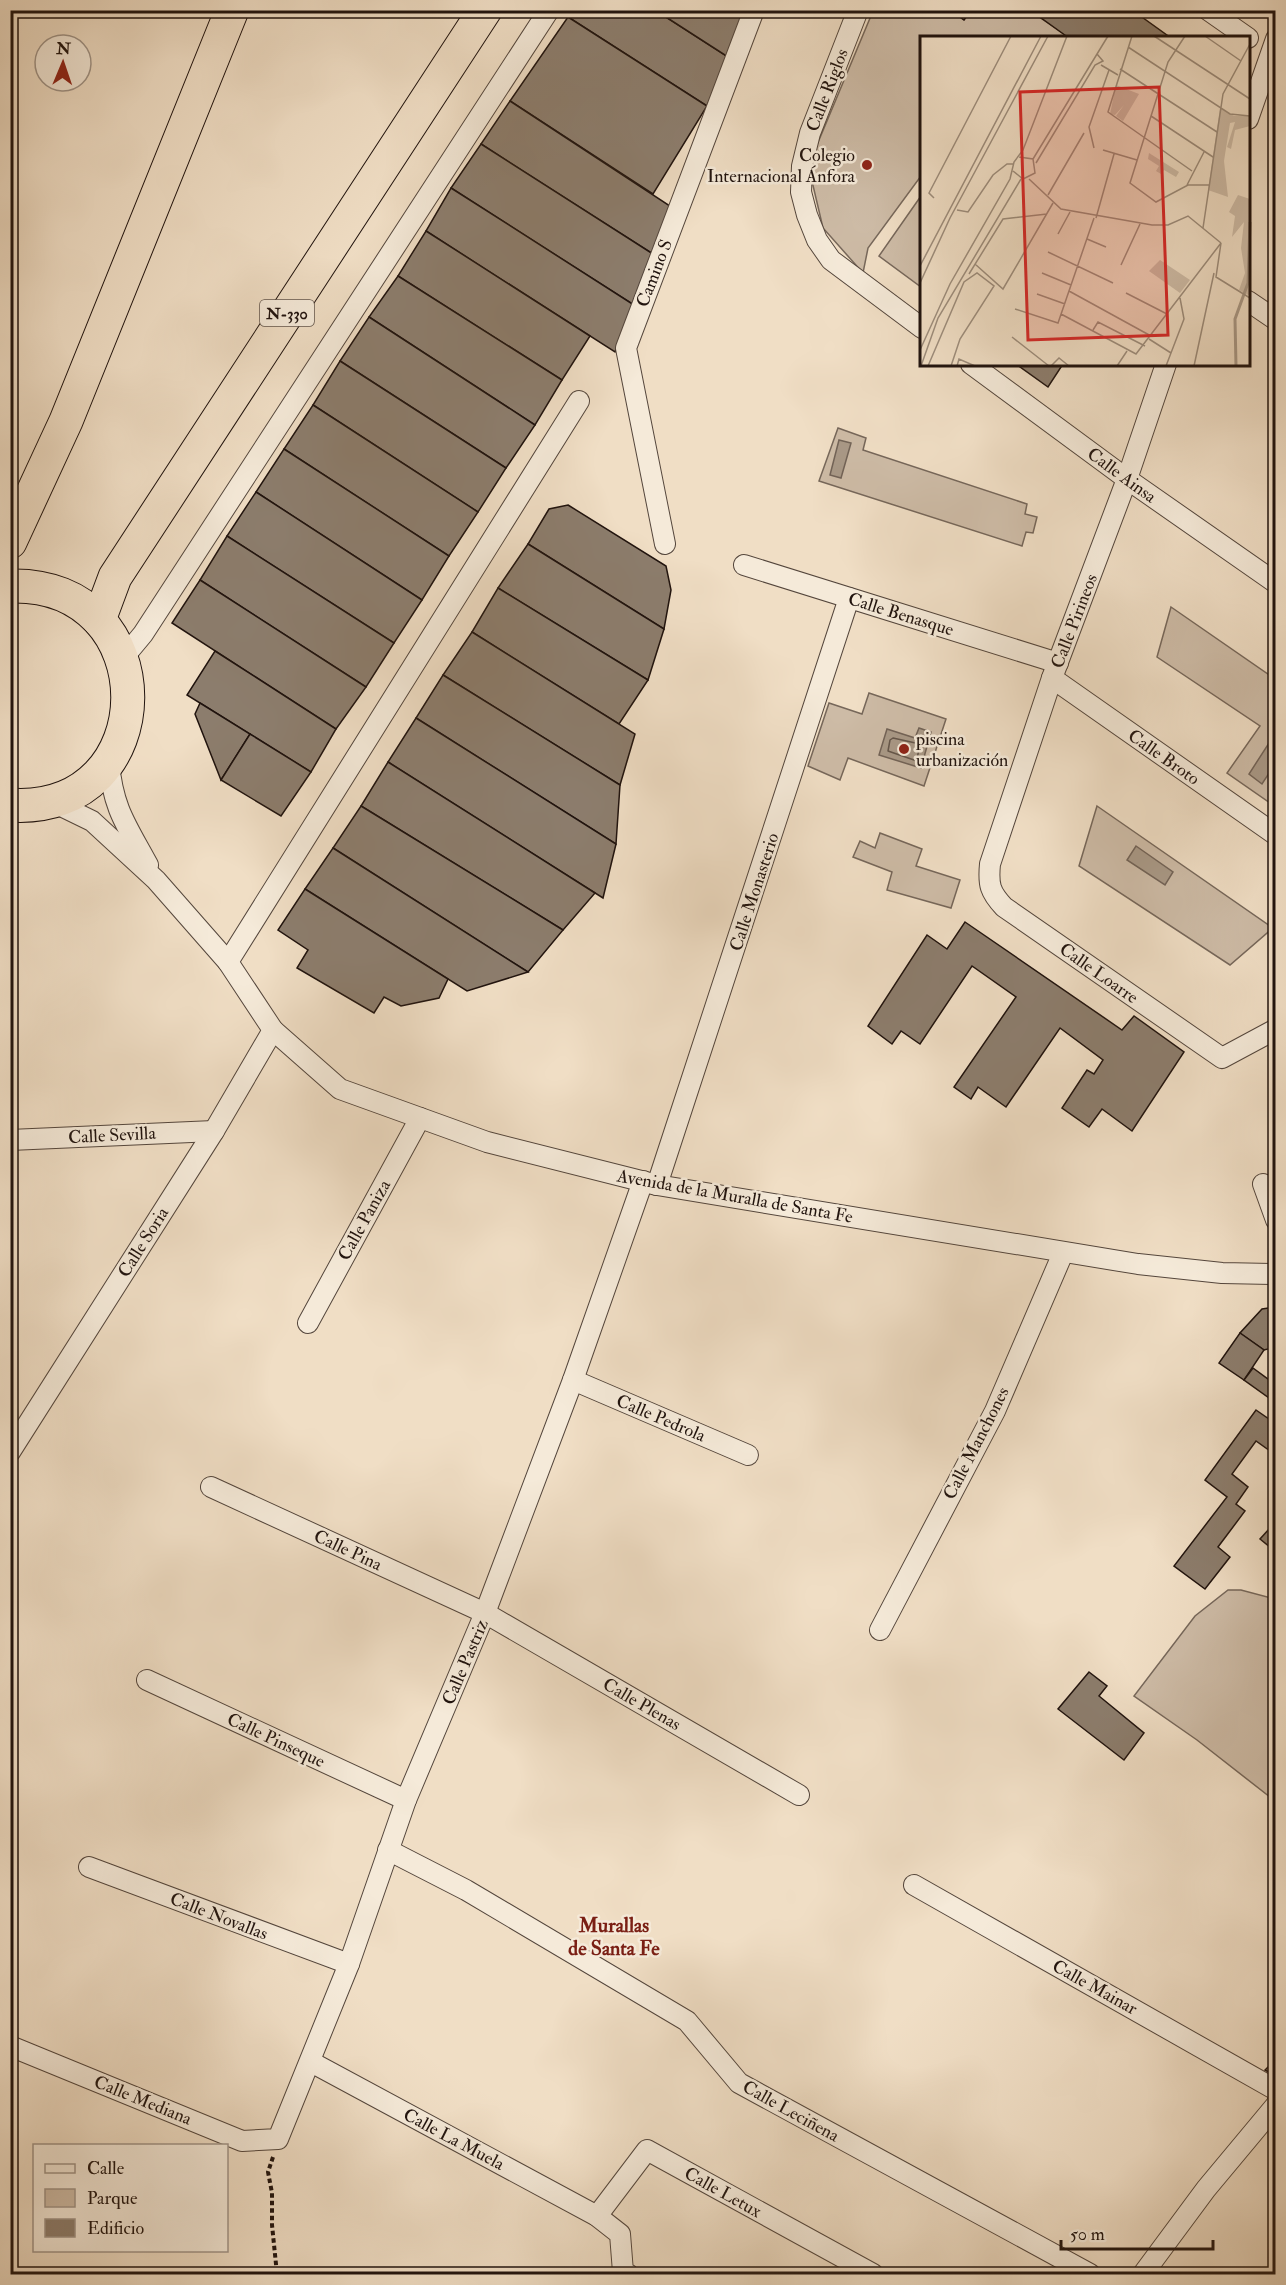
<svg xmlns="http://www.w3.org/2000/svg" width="1286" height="2285" font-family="'IM FELL Double Pica',serif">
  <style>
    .green { fill: #cdbba6; stroke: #76675a; stroke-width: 1.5 }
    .water { fill: #a99987; stroke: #726357; stroke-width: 1.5 }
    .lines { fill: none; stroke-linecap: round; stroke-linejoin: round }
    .shore { stroke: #64564a; stroke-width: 1.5 }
    .building { fill: #8c7d6d; stroke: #20130e; stroke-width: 1.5 }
    .street-casing { stroke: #54463c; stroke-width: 22 }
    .highway-casing { stroke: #20130e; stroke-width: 35 }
    .path { stroke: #20130e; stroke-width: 4; stroke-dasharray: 4.5 3; stroke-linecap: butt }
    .street { stroke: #f5ead9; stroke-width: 20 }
    .highway { stroke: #f0dec5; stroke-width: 33 }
    .poi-dot { fill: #8f2418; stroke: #f5ead9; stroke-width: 2 }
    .labels { text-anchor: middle; stroke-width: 5; stroke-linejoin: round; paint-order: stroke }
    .shield { fill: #f5ead9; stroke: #60544b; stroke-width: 1.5 }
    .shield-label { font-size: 16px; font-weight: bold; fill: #20130e }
    .street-label { font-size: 18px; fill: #20130e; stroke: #f5ead9 }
    .poi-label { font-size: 18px; fill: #20130e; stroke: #f5ead9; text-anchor: end }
    .neighbourhood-label { font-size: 20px; font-weight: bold; fill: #7a1f14; stroke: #f5ead9 }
    .inset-river { fill: none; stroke: #a99987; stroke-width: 3 }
    .inset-road { fill: none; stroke: #9d8d7c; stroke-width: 1.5 }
    .view { fill: #d62828; fill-opacity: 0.15; stroke: #d62828; stroke-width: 3 }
    .inset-edge { fill: none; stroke: #20130e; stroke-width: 3 }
  </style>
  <rect width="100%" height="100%" fill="#f0dec5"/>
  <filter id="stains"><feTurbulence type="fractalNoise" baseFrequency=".00333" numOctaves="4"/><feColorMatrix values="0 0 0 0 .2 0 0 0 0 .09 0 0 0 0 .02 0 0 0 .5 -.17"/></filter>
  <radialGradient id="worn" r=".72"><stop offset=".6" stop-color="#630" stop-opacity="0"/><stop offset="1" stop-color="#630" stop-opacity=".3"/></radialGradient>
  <!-- green -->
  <g class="green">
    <polygon points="873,11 951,11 964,20 971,11 1030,11 1069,37 922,38 921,176 868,248 863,273 823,228 811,177 814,152"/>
    <polygon points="921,196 921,287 879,256"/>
    <polygon points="838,428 866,438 863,450 1027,504 1025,514 1037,517 1033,533 1026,532 1022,546 819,481"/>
    <polygon points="1171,607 1275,679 1276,801 1273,805 1227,773 1260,726 1157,657"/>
    <polygon points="869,693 946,719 924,786 848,758 840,780 808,766 829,703 862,714"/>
    <polygon points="1097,806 1273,928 1230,965 1079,866"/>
    <polygon points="880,833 922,849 916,866 960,880 951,908 887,890 892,872 853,857 860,841 875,848"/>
    <polygon points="1228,1590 1241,1590 1275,1599 1275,1801 1197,1740 1134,1696 1195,1616"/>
  </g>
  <!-- water -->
  <g class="water">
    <polygon points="839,440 851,443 841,478 830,475"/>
    <polygon points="919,728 931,732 921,768 879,755 887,729 915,738"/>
    <polygon points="1269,743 1275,747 1275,764 1262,784 1249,774"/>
    <polygon points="1136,846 1173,872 1165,885 1127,860"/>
  </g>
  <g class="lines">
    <!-- shore -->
    <polygon class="shore" points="893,738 920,744 917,759 914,760 888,751 890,740"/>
  </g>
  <!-- building -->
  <g class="building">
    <polygon points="572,10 655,10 728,57 707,106 568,17"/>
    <polygon points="655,10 747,10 728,57"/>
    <polygon points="951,10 971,10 964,20"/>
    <polygon points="1030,10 1132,10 1171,38 1069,38"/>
    <polygon points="568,17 707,106 653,194 510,101"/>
    <polygon points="510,101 670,206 653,254 481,144"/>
    <polygon points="481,144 653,254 634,305 451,188"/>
    <polygon points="451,188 634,305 615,352 426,231"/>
    <polygon points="426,231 590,336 562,380 398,276"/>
    <polygon points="398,276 562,380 535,425 369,317"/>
    <polygon points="369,317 535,425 506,468 340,361"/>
    <polygon points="340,361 506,468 478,512 313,405"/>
    <polygon points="1016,364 1063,364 1048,387"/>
    <polygon points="313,405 478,512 449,556 284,449"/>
    <polygon points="284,449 449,556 422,600 256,492"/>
    <polygon points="256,492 422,600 394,643 227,536"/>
    <polygon points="568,505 666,566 671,590 664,629 528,544 549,509"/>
    <polygon points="227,536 394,643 366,687 200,580"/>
    <polygon points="528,544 664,629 648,680 498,588"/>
    <polygon points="200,580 366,687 336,729 172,623"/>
    <polygon points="498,588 648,680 619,724 472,632"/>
    <polygon points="472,632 635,734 620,785 443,675"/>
    <polygon points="215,651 336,729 311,772 187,695"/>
    <polygon points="443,675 620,785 616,844 416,718"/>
    <polygon points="200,703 250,734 221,780 195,714"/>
    <polygon points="416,718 616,844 603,898 388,762"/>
    <polygon points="250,734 311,772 281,816 221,780"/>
    <polygon points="388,762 595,893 563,930 361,806"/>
    <polygon points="361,806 563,930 528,972 333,848"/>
    <polygon points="333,848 528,972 467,991 305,889"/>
    <polygon points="305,889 448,979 439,998 401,1006 384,997 374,1013 297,968 308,950 278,930"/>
    <polygon points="965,922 1122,1030 1134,1016 1184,1052 1132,1131 1102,1109 1089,1127 1062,1108 1087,1070 1094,1074 1103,1060 1060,1028 1006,1107 978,1087 971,1099 954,1087 1016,997 972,966 920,1044 901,1031 892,1044 868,1026 927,935 947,949"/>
    <polygon points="1276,1307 1276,1347 1264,1350 1240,1333 1262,1309"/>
    <polygon points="1240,1333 1264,1350 1244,1380 1219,1363"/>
    <polygon points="1253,1368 1276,1385 1276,1403 1244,1380"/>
    <polygon points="1256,1410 1276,1424 1276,1450 1273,1453 1256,1441 1232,1474 1248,1487 1236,1504 1245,1511 1218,1547 1230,1557 1205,1589 1174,1566 1227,1497 1205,1480"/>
    <polygon points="1270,1528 1276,1532 1276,1552 1260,1539"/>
    <polygon points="1089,1672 1107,1686 1099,1696 1144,1733 1124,1760 1058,1709"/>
    <polygon points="1276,2059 1276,2076 1265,2070"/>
  </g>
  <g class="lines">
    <!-- street casing -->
    <g class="street-casing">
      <g id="street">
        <polyline points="858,10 810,133 802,166 801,192 807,215 817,240 831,260 922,328"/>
        <polyline points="1208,10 1248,38"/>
        <polyline points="1248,119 1276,39"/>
        <polyline points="1248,301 1276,320"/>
        <polyline points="971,364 1127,479 1276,583"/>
        <path d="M1166,364L1127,479L1052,678L990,864C988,885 990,892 1004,907L1222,1058L1276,1029"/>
        <polyline points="665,544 626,348 754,10"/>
        <polyline points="744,565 1058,663"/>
        <polyline points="123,658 143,634 549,10"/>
        <polyline points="1052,678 1276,835"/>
        <path d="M109,763C113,809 127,826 148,865"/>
        <polyline points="53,802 92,821 156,880 228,962 273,1030 340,1089 487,1142 657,1185 1138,1264 1222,1273 1276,1274"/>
        <polyline points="228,962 579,401"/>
        <polyline points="10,1140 214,1131"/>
        <polyline points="1263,1184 1276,1220"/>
        <polyline points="657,1185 849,598"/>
        <polyline points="308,1323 420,1118"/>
        <polyline points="573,1380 748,1455"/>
        <polyline points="10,1452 214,1131 273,1030"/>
        <polyline points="211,1487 485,1613 799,1795"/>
        <polyline points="880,1630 995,1411 1063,1253"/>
        <polyline points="147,1680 406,1800"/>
        <polyline points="388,1850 466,1890 687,2021 739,2083 1090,2274"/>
        <polyline points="89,1867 349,1964"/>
        <polyline points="914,1885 1276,2090"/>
        <polyline points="10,2046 242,2141 278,2139 349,1964 406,1800 485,1613 573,1380 643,1181"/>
        <polyline points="311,2062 597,2216 620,2234 623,2272 628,2274"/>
        <polyline points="597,2216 647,2150 873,2274"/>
        <polyline points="1143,2274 1206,2189 1276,2105"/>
      </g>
    </g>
    <!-- highway casing -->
    <g class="highway-casing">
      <g id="highway">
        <polyline points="10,542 66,421 232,10"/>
        <path d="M10,586C168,581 166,816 10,805"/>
        <polyline points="99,620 115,577 485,10"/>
      </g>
    </g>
    <!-- path -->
    <polyline class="path" points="273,2157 268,2172 272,2193 272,2225 277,2274"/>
    <!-- street -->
    <use href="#street" class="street"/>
    <!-- highway -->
    <use href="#highway" class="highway"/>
  </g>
  <!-- markers -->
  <g class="poi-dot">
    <circle cx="867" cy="165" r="6"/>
    <circle cx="904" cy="749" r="6"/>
  </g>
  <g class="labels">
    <!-- shield labels -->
    <rect class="shield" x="260" y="300" width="54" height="26" rx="4.5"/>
    <g class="shield-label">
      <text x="287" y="319">N-330</text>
    </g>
    <!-- street labels -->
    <g class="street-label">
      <text transform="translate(827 90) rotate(-69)" y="6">Calle Riglos</text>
      <text transform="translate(654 273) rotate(-69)" y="6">Camino S</text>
      <text transform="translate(1122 475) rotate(36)" y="6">Calle Ainsa</text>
      <text transform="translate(901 614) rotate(17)" y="6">Calle Benasque</text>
      <text transform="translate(1074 621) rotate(-69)" y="6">Calle Pirineos</text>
      <text transform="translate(1164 757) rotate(35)" y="6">Calle Broto</text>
      <text transform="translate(754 892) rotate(-72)" y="6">Calle Monasterio</text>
      <text transform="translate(1099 973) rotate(35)" y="6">Calle Loarre</text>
      <text transform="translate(112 1135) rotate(-3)" y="6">Calle Sevilla</text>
      <text transform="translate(735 1196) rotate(10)" y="6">Avenida de la Muralla de Santa Fe</text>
      <text transform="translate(364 1220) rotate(-61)" y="6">Calle Paniza</text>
      <text transform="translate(143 1242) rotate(-58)" y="6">Calle Soria</text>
      <text transform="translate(661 1418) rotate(23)" y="6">Calle Pedrola</text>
      <text transform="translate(976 1443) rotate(-63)" y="6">Calle Manchones</text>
      <text transform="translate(348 1550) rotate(25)" y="6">Calle Pina</text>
      <text transform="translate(465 1662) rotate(-67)" y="6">Calle Pastriz</text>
      <text transform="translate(642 1704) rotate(30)" y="6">Calle Plenas</text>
      <text transform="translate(276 1740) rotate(25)" y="6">Calle Pinseque</text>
      <text transform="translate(219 1916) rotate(21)" y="6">Calle Novallas</text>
      <text transform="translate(1095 1987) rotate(29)" y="6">Calle Mainar</text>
      <text transform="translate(143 2100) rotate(22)" y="6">Calle Mediana</text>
      <text transform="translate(791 2111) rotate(29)" y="6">Calle Leciñena</text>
      <text transform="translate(454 2139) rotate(28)" y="6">Calle La Muela</text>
      <text transform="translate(723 2192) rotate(29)" y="6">Calle Letux</text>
    </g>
    <!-- poi labels -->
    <g class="poi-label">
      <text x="855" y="161">Colegio<tspan x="855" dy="21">Internacional Ánfora</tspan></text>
      <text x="916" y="745" text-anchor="start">piscina<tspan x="916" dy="21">urbanización</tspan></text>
    </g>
    <!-- neighbourhood labels -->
    <g class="neighbourhood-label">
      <text x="614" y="1932">Murallas<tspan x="614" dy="23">de Santa Fe</tspan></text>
    </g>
  </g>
  <!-- overview -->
  <g transform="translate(920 36)">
    <rect width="330" height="330" fill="#f0dec5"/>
    <path d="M196,49L219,58L203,85L196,80L204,69L195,79L190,78ZM300,72L314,80H330V90L315,94L311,113L307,111L315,86L310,87L304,125L308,161L288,154ZM229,117L259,136L256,141L244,134L241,138L236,135L239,130L228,123ZM318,159L330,163V260L319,254L325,237L321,212L324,186L312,201L315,180L309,176ZM240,224L270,244L260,257L229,235Z" fill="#cdbba6"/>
    <path class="inset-river" d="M316,330L315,283L328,247L330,186"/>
    <path class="inset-road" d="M212,0L188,76L272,135M234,0L330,63M265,0L248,26L210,147L236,166L268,149H289M285,0L321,25M208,11L310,78L330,80M181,29L198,39M200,33L297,96M231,80L293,121M174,112L169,91L189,34M183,114L217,124M113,123L188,0M116,127L175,29L183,25L177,18M93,135L103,143L115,137L113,123L99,121M109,143L141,173L232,189H248L268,180L301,207M267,149L284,116M128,159L164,97M14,162L9,157L91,0M37,174L48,176L73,139L87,128H93M176,182L194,118M283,192L303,58L330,8M138,198L150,176M167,203L186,211M301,207L296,241L330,262M128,216L193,247M55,228L83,253L133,167M201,229L220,188M0,230L121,0M122,237L151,249M49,238L83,183L127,178M0,247L30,182L128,0M149,255L231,300M206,257L247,278M117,258L145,268M95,273L138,287L174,182M141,278L216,318L301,207M173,294L178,286L225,310M92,301L129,330M229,303L251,317M0,314L30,248L90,143L94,126L103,114L147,0M1,330L18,282L101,143M8,330L44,246L57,237L74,250L40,303L31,330M37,330L39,323L55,330M131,330L139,322L149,330M197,330L207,315M246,330L264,283L260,262M274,330L294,237"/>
    <path class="view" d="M239,51L248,299L108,304L100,56Z"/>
    <rect width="330" height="330" class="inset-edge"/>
  </g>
  <!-- margin -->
  <rect width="1286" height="2285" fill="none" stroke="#f0dec5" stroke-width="36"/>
  <rect x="12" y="12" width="1262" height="2261" fill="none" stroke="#20130e" stroke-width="3"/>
  <rect x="18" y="18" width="1250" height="2249" fill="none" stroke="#20130e" stroke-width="1.5"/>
  <!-- legend -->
  <rect x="33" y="2144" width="195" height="108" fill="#f5ead9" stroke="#a09488" stroke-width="1.5"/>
  <rect x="45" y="2164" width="30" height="9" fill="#f5ead9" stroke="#a09488" stroke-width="1.5"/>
  <text x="87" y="2174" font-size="18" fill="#20130e">Calle</text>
  <rect x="45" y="2189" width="30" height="18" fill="#cdbba6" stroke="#a09488" stroke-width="1.5"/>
  <text x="87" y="2204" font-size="18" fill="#20130e">Parque</text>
  <rect x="45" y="2219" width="30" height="18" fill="#8c7d6d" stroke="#a09488" stroke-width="1.5"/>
  <text x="87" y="2234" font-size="18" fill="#20130e">Edificio</text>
  <!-- north arrow -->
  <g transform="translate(63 63) rotate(2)"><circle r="28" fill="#f5ead9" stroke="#a09488" stroke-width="1.5"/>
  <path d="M0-4.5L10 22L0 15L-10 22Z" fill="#8f2418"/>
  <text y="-9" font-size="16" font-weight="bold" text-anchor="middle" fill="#20130e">N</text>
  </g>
  <!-- scale -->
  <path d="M1061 2240v9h152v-9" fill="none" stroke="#20130e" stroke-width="3"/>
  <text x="1070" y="2240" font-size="18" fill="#20130e" stroke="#f5ead9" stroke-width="4.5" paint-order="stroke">50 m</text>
  <rect width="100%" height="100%" filter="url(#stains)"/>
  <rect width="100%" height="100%" fill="url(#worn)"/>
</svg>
